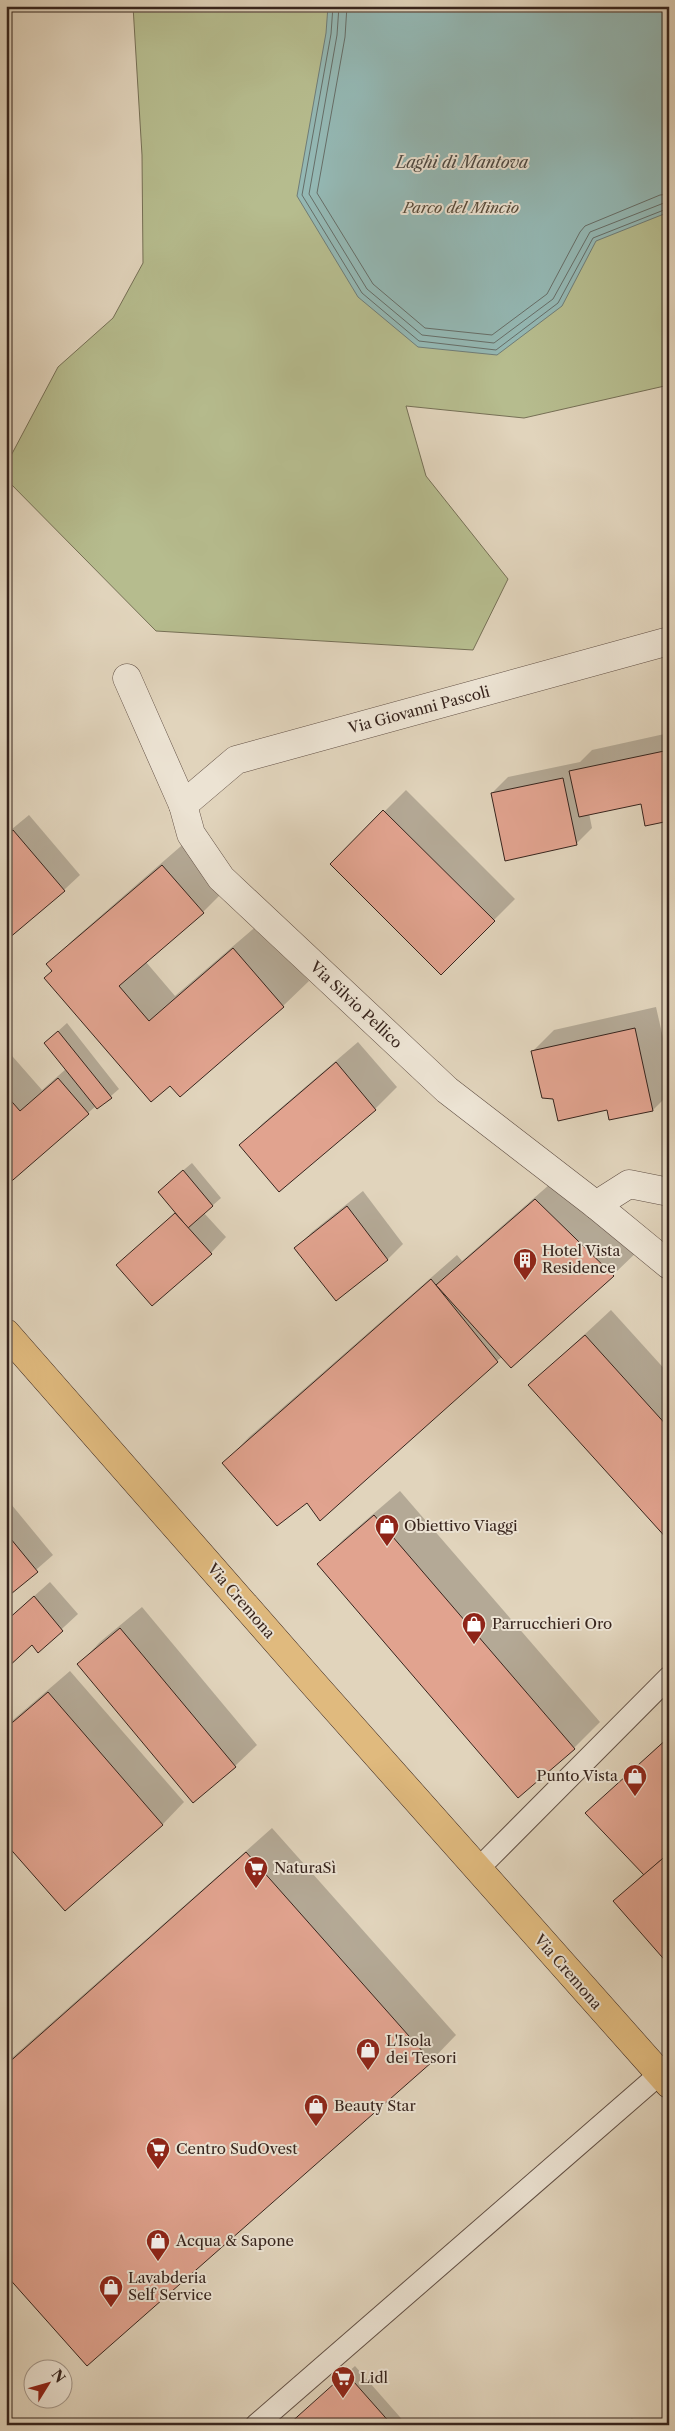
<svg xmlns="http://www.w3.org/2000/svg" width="675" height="2431" font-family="'Libre Caslon Text',serif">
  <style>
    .green { fill: #b6bc8e; stroke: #767056 }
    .water { fill: #94b8b4; stroke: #6f7d78 }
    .shadow { fill: #0003 }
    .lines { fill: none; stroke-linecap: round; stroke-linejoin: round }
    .shore { stroke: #666e68; stroke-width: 1 }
    .building { fill: #e1a38f; stroke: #37241d }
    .service-casing { stroke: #625045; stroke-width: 23 }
    .minor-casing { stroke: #625045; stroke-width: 29 }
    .primary-casing { stroke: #37241d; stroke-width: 29 }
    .service { stroke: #ece3d3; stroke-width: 21 }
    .minor { stroke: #ece3d3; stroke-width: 28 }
    .primary { stroke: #e0ba7e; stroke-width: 28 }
    .labels { text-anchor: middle; stroke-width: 4; stroke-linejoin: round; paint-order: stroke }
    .park-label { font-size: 15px; font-style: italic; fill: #574a39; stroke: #ece3d3 }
    .street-label { font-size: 15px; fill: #37241d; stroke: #ece3d3 }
    .poi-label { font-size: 15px; fill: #37241d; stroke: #ece3d3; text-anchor: start }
    .water-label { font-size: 16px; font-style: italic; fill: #4e4943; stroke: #ece3d3 }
  </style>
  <rect width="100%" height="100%" fill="#e1d4bc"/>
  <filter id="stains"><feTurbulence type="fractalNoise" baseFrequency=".004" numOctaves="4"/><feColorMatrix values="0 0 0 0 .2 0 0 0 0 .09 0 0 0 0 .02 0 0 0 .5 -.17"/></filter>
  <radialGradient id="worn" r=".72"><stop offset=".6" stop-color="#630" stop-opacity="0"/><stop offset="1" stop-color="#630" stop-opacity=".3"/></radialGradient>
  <!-- green -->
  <polygon class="green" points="133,6 669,6 669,385 524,418 406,406 426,476 508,579 473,650 156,631 6,479 6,465 58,367 113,318 143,263 142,155"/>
  <!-- water -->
  <polygon class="water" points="328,6 669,6 669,212 596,241 562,306 497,355 418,347 358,297 297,196 326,33"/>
  <!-- shadow -->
  <g class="shadow">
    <polygon points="669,733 669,819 642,802 589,813 592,828 576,844 492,793 508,777 580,762 592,750"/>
    <polygon points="406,790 515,899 441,973 332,864"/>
    <polygon points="29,815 80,875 64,890 6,934 6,834"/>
    <polygon points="188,840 228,887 203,912 146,962 175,996 259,924 309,981 283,1006 180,1095 48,964 74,939"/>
    <polygon points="656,1007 669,1064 669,1094 653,1110 608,1108 554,1098 533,1051 554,1030"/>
    <polygon points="67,1023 119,1089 97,1108 96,1106 6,1184 6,1049 42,1090 66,1069 45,1043"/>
    <polygon points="358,1042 397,1087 375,1109 280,1191 241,1146 262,1124"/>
    <polygon points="192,1163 221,1198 204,1213 226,1237 211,1253 118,1265 176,1212 167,1184"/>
    <polygon points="565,1171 643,1246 613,1275 307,1501 224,1463 249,1437 457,1255 462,1261"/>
    <polygon points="363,1191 403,1244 388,1259 336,1300 296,1248 312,1232"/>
    <polygon points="611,1310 669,1374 669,1539 530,1385"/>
    <polygon points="400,1491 600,1722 574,1748 319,1564 344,1539"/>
    <polygon points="6,1498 53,1555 6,1596"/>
    <polygon points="50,1582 78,1614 38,1651 32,1643 7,1667 6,1621"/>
    <polygon points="142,1607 257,1745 235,1766 79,1664 100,1642"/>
    <polygon points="70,1671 184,1802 163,1824 65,1909 6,1842 6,1726"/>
    <polygon points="669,1736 669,1963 615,1901 644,1873 587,1813"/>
    <polygon points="272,1828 456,2035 431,2061 6,2273 6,2063"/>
    <polygon points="355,2366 407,2425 289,2425"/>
    <polygon points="632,2418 638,2425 622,2425"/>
  </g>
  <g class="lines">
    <!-- shore -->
    <g class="shore">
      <polyline points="333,6 331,34 302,195 362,293 419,341 496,350 558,303 593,238 669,208"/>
      <polyline points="339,6 337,35 309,194 367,289 422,335 494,343 553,299 590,232 669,201"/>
      <polyline points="347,6 345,37 317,193 373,284 425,328 492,335 547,294 580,232 585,226 660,195 669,194"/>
    </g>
  </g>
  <!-- building -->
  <g class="building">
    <polygon points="669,750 669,821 645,826 641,804 579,817 569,771"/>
    <polygon points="563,778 577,845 505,861 491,793"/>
    <polygon points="383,810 495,921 441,975 330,864"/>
    <polygon points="13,830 65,891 8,939 6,936 6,835"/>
    <polygon points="162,865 204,913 119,986 149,1021 233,948 284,1007 180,1097 170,1086 151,1102 44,978 52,971 46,964"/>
    <polygon points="635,1028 653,1111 609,1120 607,1110 558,1121 553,1099 542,1098 531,1051"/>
    <polygon points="58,1031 112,1098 97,1109 44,1043"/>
    <polygon points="336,1062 376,1110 279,1192 239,1145"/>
    <polygon points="58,1078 89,1114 6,1186 6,1095 20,1111"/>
    <polygon points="183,1170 213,1206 188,1228 158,1192"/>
    <polygon points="535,1199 614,1276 511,1368 436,1285"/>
    <polygon points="347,1206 388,1260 336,1301 294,1248"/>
    <polygon points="175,1213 212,1254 152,1306 116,1265"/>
    <polygon points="431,1279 498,1362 320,1521 307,1503 277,1526 222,1463"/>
    <polygon points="585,1335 669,1428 669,1541 528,1385"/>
    <polygon points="374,1515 575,1749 518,1798 317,1564"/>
    <polygon points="6,1533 38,1572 6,1598"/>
    <polygon points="34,1596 63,1631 38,1653 32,1645 7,1668 6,1621"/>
    <polygon points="120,1628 236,1767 193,1803 77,1664"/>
    <polygon points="48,1692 163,1825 65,1911 6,1844 6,1728"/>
    <polygon points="669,1737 669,1853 644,1875 585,1813"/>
    <polygon points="246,1852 432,2062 87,2366 6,2275 6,2065"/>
    <polygon points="669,1853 669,1965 613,1901"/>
    <polygon points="346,2373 392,2425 288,2425"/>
  </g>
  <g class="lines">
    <!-- service casing -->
    <g class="service-casing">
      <g id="service">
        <polyline points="478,1869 669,1677"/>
        <polyline points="256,2425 669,2066"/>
      </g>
    </g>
    <!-- minor casing -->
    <g class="minor-casing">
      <g id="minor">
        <polyline points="127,678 183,805 191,834 221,878 447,1090 596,1205 669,1265"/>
        <polyline points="183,805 236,760 669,641"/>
        <polyline points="596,1205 629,1184 669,1192"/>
      </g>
    </g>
    <!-- primary casing -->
    <g class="primary-casing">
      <polyline id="primary" points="6,1333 312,1682 669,2084"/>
    </g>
    <!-- service -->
    <use href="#service" class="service"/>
    <!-- minor -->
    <use href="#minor" class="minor"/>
    <!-- primary -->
    <use href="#primary" class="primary"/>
  </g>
  <!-- icons -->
  <defs>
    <g id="building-pin" transform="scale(1.25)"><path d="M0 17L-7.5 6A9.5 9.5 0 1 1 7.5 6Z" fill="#8f2418" stroke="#ece3d3"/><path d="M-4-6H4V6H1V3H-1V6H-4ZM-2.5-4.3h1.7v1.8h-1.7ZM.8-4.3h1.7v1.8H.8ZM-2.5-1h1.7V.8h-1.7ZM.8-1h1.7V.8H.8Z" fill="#fff"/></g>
    <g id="shop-pin" transform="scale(1.25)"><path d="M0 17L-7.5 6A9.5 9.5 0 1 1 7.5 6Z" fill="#8f2418" stroke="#ece3d3"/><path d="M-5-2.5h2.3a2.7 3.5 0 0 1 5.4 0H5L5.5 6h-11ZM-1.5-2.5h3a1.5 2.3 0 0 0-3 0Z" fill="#fff"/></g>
    <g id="supermarket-pin" transform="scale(1.25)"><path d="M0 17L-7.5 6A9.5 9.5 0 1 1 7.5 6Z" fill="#8f2418" stroke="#ece3d3"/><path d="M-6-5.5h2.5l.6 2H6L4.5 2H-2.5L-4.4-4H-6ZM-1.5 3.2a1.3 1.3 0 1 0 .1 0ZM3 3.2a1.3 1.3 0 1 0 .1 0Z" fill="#fff"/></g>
  </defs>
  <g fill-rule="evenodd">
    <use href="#building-pin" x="525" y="1260"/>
    <use href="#shop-pin" x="387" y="1526"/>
    <use href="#shop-pin" x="474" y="1624"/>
    <use href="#shop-pin" x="635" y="1776"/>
    <use href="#supermarket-pin" x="256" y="1868"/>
    <use href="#shop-pin" x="368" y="2050"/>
    <use href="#shop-pin" x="316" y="2106"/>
    <use href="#supermarket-pin" x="158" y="2149"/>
    <use href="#shop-pin" x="158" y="2241"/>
    <use href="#shop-pin" x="111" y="2287"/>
    <use href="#supermarket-pin" x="343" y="2378"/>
  </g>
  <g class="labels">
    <!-- park labels -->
    <g class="park-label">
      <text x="461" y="213">Parco del Mincio</text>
    </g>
    <!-- street labels -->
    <g class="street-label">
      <text transform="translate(419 710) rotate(-15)" y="5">Via Giovanni Pascoli</text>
      <text transform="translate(356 1005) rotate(43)" y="5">Via Silvio Pellico</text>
      <text transform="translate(241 1601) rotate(49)" y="5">Via Cremona</text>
      <text transform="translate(568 1972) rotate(49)" y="5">Via Cremona</text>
    </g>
    <!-- poi labels -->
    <g class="poi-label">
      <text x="542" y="1256">Hotel Vista<tspan x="542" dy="17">Residence</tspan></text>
      <text x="404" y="1531">Obiettivo Viaggi</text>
      <text x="492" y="1629">Parrucchieri Oro</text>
      <text x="618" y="1781" text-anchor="end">Punto Vista</text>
      <text x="274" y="1873">NaturaSì</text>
      <text x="386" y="2046">L'Isola<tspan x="386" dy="17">dei Tesori</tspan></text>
      <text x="334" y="2111">Beauty Star</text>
      <text x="176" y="2154">Centro SudOvest</text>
      <text x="176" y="2246">Acqua &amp; Sapone</text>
      <text x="128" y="2283">Lavabderia<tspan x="128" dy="17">Self Service</tspan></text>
      <text x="360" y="2383">Lidl</text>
    </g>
    <!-- water labels -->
    <g class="water-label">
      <text x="462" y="168">Laghi di Mantova</text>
    </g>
  </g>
  <!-- margin -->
  <rect width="675" height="2431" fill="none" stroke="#e1d4bc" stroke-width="25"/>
  <rect x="8" y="8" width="660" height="2416" fill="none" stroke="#37241d" stroke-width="2.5"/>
  <rect x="12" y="12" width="650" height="2406" fill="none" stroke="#37241d"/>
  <!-- north arrow -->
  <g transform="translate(48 2384) rotate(53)"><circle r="24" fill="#ece3d3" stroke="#a4978a"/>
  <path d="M0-4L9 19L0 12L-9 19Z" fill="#8f2418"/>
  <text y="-8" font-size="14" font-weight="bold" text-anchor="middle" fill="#37241d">N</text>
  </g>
  <rect width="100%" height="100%" filter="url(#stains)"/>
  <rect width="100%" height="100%" fill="url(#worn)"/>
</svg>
